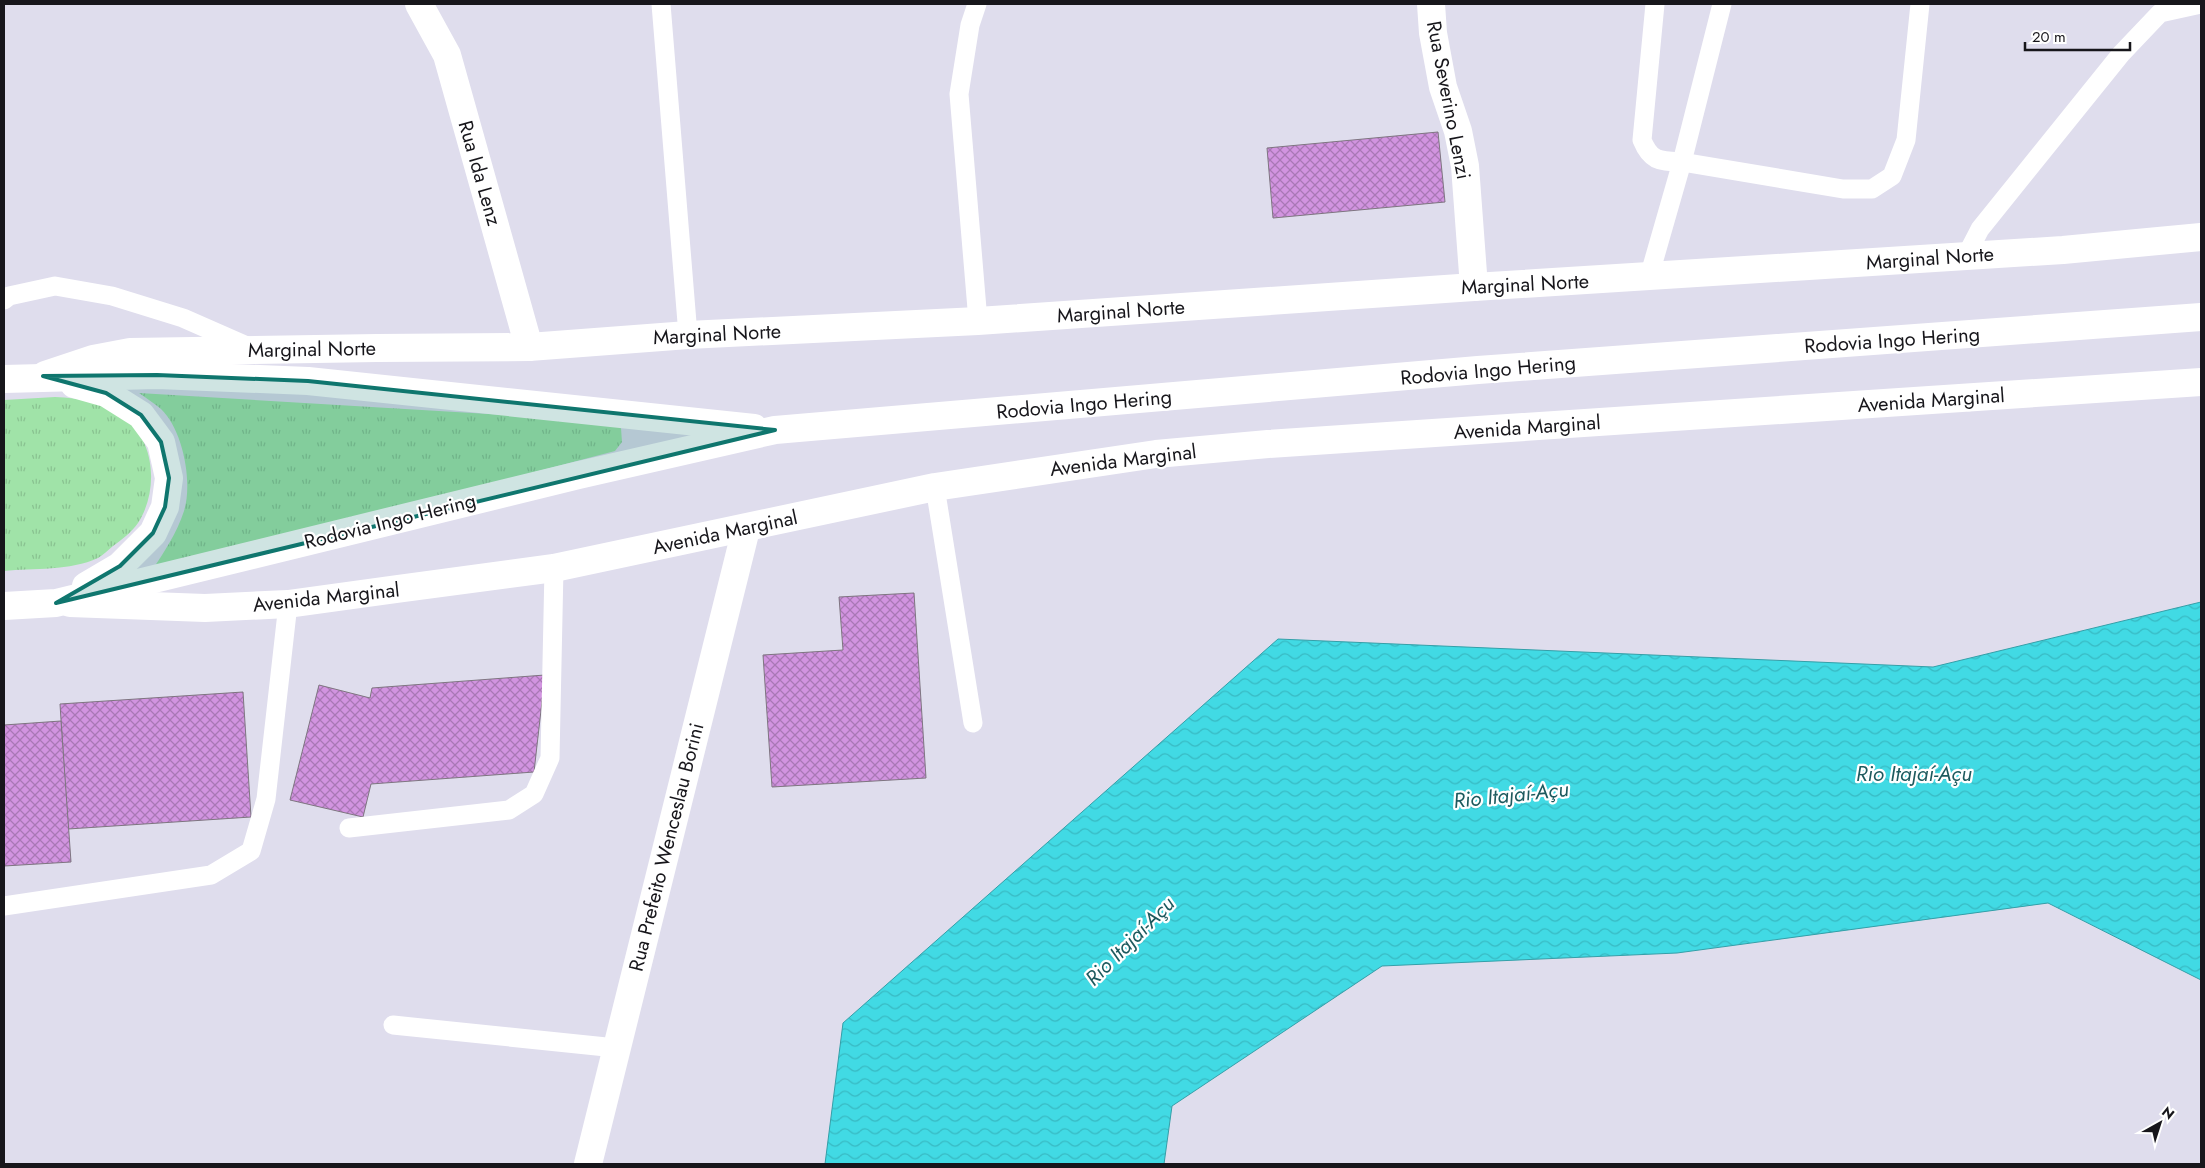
<svg xmlns="http://www.w3.org/2000/svg" width="2205" height="1168" font-family="Jost,sans-serif">
  <style>
    .grass { fill: url(#grass-tufts) }
    .water { fill: url(#water-waves); stroke: #349fa8 }
    .building { fill: url(#building-cross-hatch); stroke: #7e7580 }
    .lines { fill: none; stroke-linecap: round; stroke-linejoin: round }
    .service { stroke: #fff; stroke-width: 19 }
    .minor { stroke: #fff; stroke-width: 28 }
    .tertiary { stroke: #fff; stroke-width: 28 }
    .trunk { stroke: #fff; stroke-width: 28 }
    .marked { fill: #0f766e; fill-opacity: 0.2; stroke: #0f766e; stroke-width: 4; stroke-linejoin: round }
    .labels { text-anchor: middle; stroke-width: 4.5; stroke-linejoin: round; paint-order: stroke }
    .street-label { font-size: 20px; fill: #17161b; stroke: #fff }
    .water-label { font-size: 21px; font-style: italic; fill: #1d5a5e; stroke: #fff }
  </style>
  <defs>
    <pattern id="grass-tufts" width="24" height="20" patternUnits="userSpaceOnUse" patternTransform="scale(1.25)"><rect width="24" height="20" fill="#a0e3a8"/><path d="M3 7l-1-3M5 7V3M7 7l1-3M15 17l-1-3M17 17v-4M19 17l1-3" fill="none" stroke="#89c290"/></pattern>
    <pattern id="water-waves" width="16" height="10" patternUnits="userSpaceOnUse" patternTransform="scale(1.25)"><rect width="16" height="10" fill="#41dae4"/><path d="M0 5q4-4 8 0t8 0" fill="none" stroke="#38bac3"/></pattern>
    <pattern id="building-cross-hatch" width="8" height="8" patternUnits="userSpaceOnUse" patternTransform="scale(1.25)"><rect width="8" height="8" fill="#d294e0"/><path d="M0 0l8 8M0 8l8-8" fill="none" stroke="#a978b5"/></pattern>
  </defs>
  <rect width="100%" height="100%" fill="#dfdded"/>
  <!-- grass -->
  <g class="grass">
    <path d="M139,393L606,421L621,428L622,442L615,451L151,572C164,552 177,533 184,511C193,482 183,430 161,409C154,403 146,398 139,393Z"/>
    <path d="M55,397C80,398 105,402 126,419C156,443 158,492 138,523C132,532 121,540 113,546C108,550 103,555 98,558C70,571 34,568 4,571V400Z"/>
  </g>
  <!-- water -->
  <polygon class="water" points="2201,602 2201,980 2048,903 1677,953 1382,966 1172,1106 1164,1164 825,1164 843,1023 1278,639 1933,667"/>
  <!-- building -->
  <g class="building">
    <polygon points="1438,132 1445,202 1273,218 1267,148"/>
    <polygon points="914,593 926,778 772,787 763,655 843,650 839,597"/>
    <polygon points="545,675 534,772 371,784 363,817 290,800 319,685 370,698 372,688"/>
    <polygon points="243,692 251,817 68,829 60,704"/>
    <polygon points="61,721 71,862 4,866 4,725"/>
  </g>
  <g class="lines">
    <!-- service -->
    <g class="service">
      <polyline points="661,4 688,335"/>
      <polyline points="977,4 970,25 959,94 978,321"/>
      <path d="M1655,4L1642,140C1651,162 1660,161 1682,162L1843,189H1872L1892,176L1906,140L1920,4"/>
      <polyline points="1966,256 1980,229 2121,54 2160,13 2201,4"/>
      <polyline points="1649,277 1682,162 1722,4"/>
      <polyline points="4,300 9,296 55,286 112,296 183,318 249,347"/>
      <polyline points="935,487 973,723"/>
      <polyline points="349,828 509,810 534,794 550,758 554,568"/>
      <polyline points="4,906 211,875 251,851 266,799 288,604"/>
      <polyline points="393,1025 616,1048"/>
    </g>
    <!-- minor -->
    <g class="minor">
      <polyline points="419,4 447,55 529,347"/>
      <polyline points="1431,4 1433,33 1443,87 1458,131 1465,166 1474,287"/>
    </g>
    <!-- tertiary -->
    <g class="tertiary">
      <polyline points="45,375 93,359 130,352 377,348 529,347 688,335 978,321 1474,287 2063,250 2201,237"/>
      <polyline points="70,603 205,608 288,604 397,589 554,568 935,487 1156,454 1268,444 2201,382"/>
      <polyline points="588,1164 746,529"/>
    </g>
    <!-- trunk -->
    <g class="trunk">
      <polyline points="4,379 157,375 308,381 754,428"/>
      <polyline points="74,384 106,393 141,415 161,442 169,478 165,507 153,533 120,566 86,586"/>
      <polyline points="4,606 56,603 579,475 775,430 1478,370 2201,317"/>
    </g>
  </g>
  <!-- marked area -->
  <path class="marked" d="M157,375L308,381L775,430L56,603L120,566L153,533L165,507L169,478L161,442L141,415L106,393L43,376Z"/>
  <g class="labels">
    <!-- street labels -->
    <g class="street-label">
      <text transform="translate(1449 100) rotate(79)" y="7">Rua Severino Lenzi</text>
      <text transform="translate(480 173) rotate(74)" y="7">Rua Ida Lenz</text>
      <text transform="translate(1930 258) rotate(-4)" y="7">Marginal Norte</text>
      <text transform="translate(1525 284) rotate(-3)" y="7">Marginal Norte</text>
      <text transform="translate(1121 311) rotate(-4)" y="7">Marginal Norte</text>
      <text transform="translate(717 334) rotate(-3)" y="7">Marginal Norte</text>
      <text transform="translate(1892 340) rotate(-4)" y="7">Rodovia Ingo Hering</text>
      <text transform="translate(312 349) rotate(-1)" y="7">Marginal Norte</text>
      <text transform="translate(1488 370) rotate(-5)" y="7">Rodovia Ingo Hering</text>
      <text transform="translate(1931 400) rotate(-4)" y="7">Avenida Marginal</text>
      <text transform="translate(1084 404) rotate(-5)" y="7">Rodovia Ingo Hering</text>
      <text transform="translate(1527 427) rotate(-4)" y="7">Avenida Marginal</text>
      <text transform="translate(1123 460) rotate(-7)" y="7">Avenida Marginal</text>
      <text transform="translate(390 521) rotate(-14)" y="7">Rodovia Ingo Hering</text>
      <text transform="translate(725 532) rotate(-12)" y="7">Avenida Marginal</text>
      <text transform="translate(326 597) rotate(-6)" y="7">Avenida Marginal</text>
      <text transform="translate(666 847) rotate(-76)" y="7">Rua Prefeito Wenceslau Borini</text>
    </g>
    <!-- water labels -->
    <g class="water-label">
      <text x="1914" y="781">Rio Itajaí-Açu</text>
      <text transform="translate(1511 795) rotate(-6)" y="7">Rio Itajaí-Açu</text>
      <text transform="translate(1130 941) rotate(-45)" y="7">Rio Itajaí-Açu</text>
    </g>
  </g>
  <!-- border -->
  <rect width="2205" height="1168" fill="none" stroke="#17161b" stroke-width="10"/>
  <!-- north arrow -->
  <g transform="translate(2160 1123) rotate(39)" stroke="#ffffff" stroke-width="4" paint-order="stroke">
  <path d="M0-4L9 19L0 12L-9 19Z" fill="#17161b"/>
  <text y="-8" font-size="14" font-weight="bold" text-anchor="middle" fill="#17161b">N</text>
  </g>
  <!-- scale -->
  <path d="M2025 42v8h105v-8" fill="none" stroke="#17161b" stroke-width="2.5"/>
  <text x="2032" y="42" font-size="15" fill="#17161b" stroke="#ffffff" stroke-width="4" paint-order="stroke">20 m</text>
</svg>
